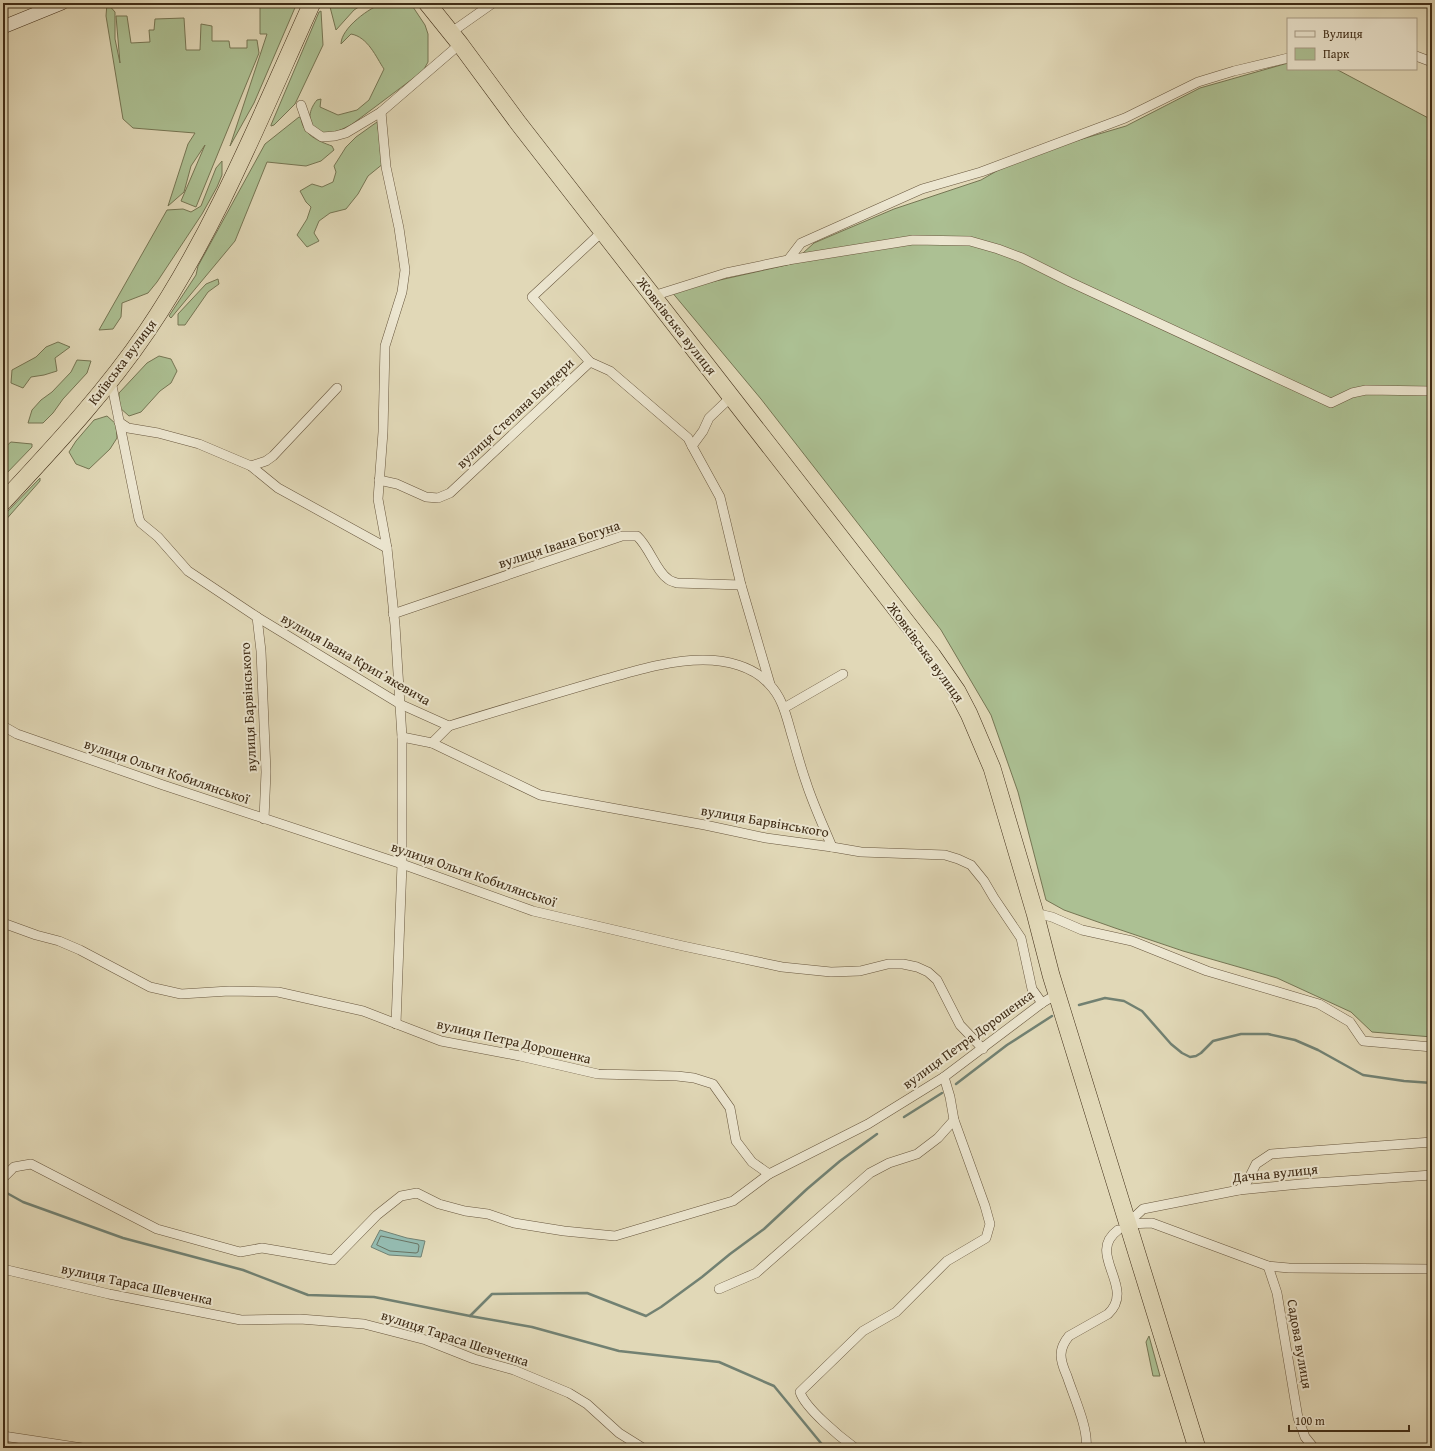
<svg xmlns="http://www.w3.org/2000/svg" width="1435" height="1451" font-family="'Gentium Book Plus',serif">
  <style>
    .green { fill: #acc093; stroke: #767654 }
    .water { fill: #94baaf; stroke: #728172 }
    .lines { fill: none; stroke-linecap: round; stroke-linejoin: round }
    .shore { stroke: #6a7362; stroke-width: 1 }
    .stream { stroke: #728172; stroke-width: 2.5 }
    .street-casing { stroke: #68573e; stroke-width: 10 }
    .secondary-casing { stroke: #3f2c16; stroke-width: 14 }
    .highway-casing { stroke: #3f2c16; stroke-width: 18 }
    .street { stroke: #ece6d0; stroke-width: 9 }
    .secondary { stroke: #ece6d0; stroke-width: 13 }
    .highway { stroke: #e1d8b7; stroke-width: 17 }
    .labels { text-anchor: middle; stroke-width: 4; stroke-linejoin: round; paint-order: stroke }
    .street-label { font-size: 14px; fill: #3f2c16; stroke: #ece6d0 }
  </style>
  <rect width="100%" height="100%" fill="#e1d8b7"/>
  <filter id="stains"><feTurbulence type="fractalNoise" baseFrequency=".005" numOctaves="4"/><feColorMatrix values="0 0 0 0 .2 0 0 0 0 .09 0 0 0 0 .02 0 0 0 .5 -.17"/></filter>
  <radialGradient id="worn" r=".72"><stop offset=".6" stop-color="#630" stop-opacity="0"/><stop offset="1" stop-color="#630" stop-opacity=".3"/></radialGradient>
  <!-- green -->
  <g class="green">
    <polygon points="107,3 115,12 115,39 120,63 116,16 127,16 131,43 150,42 149,30 154,30 155,19 184,18 186,50 200,50 201,24 212,26 212,41 229,41 230,48 247,48 247,40 257,40 259,53 196,207 181,201 205,145 191,166 184,192 168,206 188,144 195,133 133,128 123,119 106,16"/>
    <polygon points="260,3 297,3 254,103 230,146 267,34 260,34"/>
    <polygon points="329,3 365,3 354,10 336,30"/>
    <path d="M384,3H407L413,7L425,25L428,34V62L423,71L351,125L336,132L322,134C319,132 316,130 314,128C306,119 311,107 317,100L321,99L320,107L338,115L357,110L369,100L384,69C376,57 368,37 351,34L341,44C341,28 370,7 384,3Z"/>
    <polygon points="321,11 323,45 295,104 274,125 271,126 271,125 319,12"/>
    <polygon points="1288,63 1288,69 1336,69 1432,120 1432,1037 1372,1032 1351,1012 1277,978 1183,951 1115,928 1064,910 1046,900 1018,792 991,715 941,630 761,399 671,291 791,264 814,243 894,209 981,180 1021,157 1126,126 1200,88"/>
    <path d="M299,117L301,118C303,135 318,141 332,146L334,150L321,161L306,166L267,162L235,241L171,318L169,316L196,275L198,266L265,144Z"/>
    <polygon points="377,122 384,163 368,176 358,194 346,209 330,213 319,221 314,233 319,241 307,247 297,235 307,219 311,207 306,202 300,191 312,184 322,187 333,182 336,172 334,166 346,147 356,137"/>
    <polygon points="222,161 222,175 217,187 202,214 157,282 148,293 122,303 121,317 113,329 99,330 167,210 183,209 191,212 201,206 216,168"/>
    <polygon points="218,279 219,284 208,292 185,325 178,325 178,314 206,284"/>
    <polygon points="58,342 70,347 55,358 57,371 44,375 31,377 23,388 11,383 12,370 36,357 46,347"/>
    <polygon points="159,356 171,359 177,371 171,383 160,391 141,412 129,416 119,407 119,393 147,363"/>
    <polygon points="77,360 91,361 87,373 63,399 53,413 43,423 28,423 32,410 41,400 52,392 71,372"/>
    <polygon points="107,416 116,424 117,438 110,449 89,469 76,464 69,452 76,441 94,420"/>
    <path d="M11,442L32,444V447L3,477C3,465 0,449 11,442Z"/>
    <polygon points="40,478 40,481 3,523 3,516"/>
    <polygon points="1149,1336 1160,1376 1153,1376 1146,1342"/>
  </g>
  <!-- water -->
  <polygon class="water" points="380,1230 407,1238 425,1241 421,1257 389,1255 371,1247"/>
  <g class="lines">
    <!-- shore -->
    <polygon class="shore" points="381,1236 418,1244 419,1246 418,1252 416,1253 390,1251 377,1245"/>
    <!-- stream -->
    <g class="stream">
      <polyline points="1079,1005 1105,998 1124,1001 1142,1011 1171,1044 1182,1053 1190,1057 1196,1056 1201,1053 1213,1041 1241,1034 1268,1034 1295,1040 1318,1050 1363,1075 1404,1081 1432,1083"/>
      <polyline points="956,1084 1007,1045 1052,1016"/>
      <polyline points="904,1117 942,1093"/>
      <polyline points="5,1192 23,1202 123,1238 243,1270 308,1295 374,1297 470,1316 492,1294 587,1293 646,1316 661,1307 702,1277 730,1254 764,1229 807,1189 840,1161 877,1134"/>
      <polyline points="470,1316 532,1327 619,1351 719,1362 774,1386 825,1448"/>
    </g>
    <!-- street casing -->
    <g class="street-casing">
      <g id="street">
        <polyline points="456,29 493,3"/>
        <polyline points="1416,56 1432,62"/>
        <polyline points="301,105 309,128 322,137 335,136 346,133 381,112 460,44"/>
        <polyline points="381,112 386,167 399,228 405,270 402,292 385,346 383,432 378,499 387,548 395,625 402,737 402,864 396,1024"/>
        <polyline points="603,231 532,297 590,362 610,371 688,438 692,446"/>
        <polyline points="788,260 801,243 922,189 981,172 1125,118 1198,82 1234,71 1288,58"/>
        <polyline points="653,296 726,273 788,260 913,240 970,241 998,249 1022,258 1070,282 1331,403 1352,393 1366,390 1432,391"/>
        <path d="M111,381L139,519L141,523L158,537L188,571L257,617L400,704L449,726C500,710 551,695 602,680C635,671 669,660 703,660C726,660 753,666 769,684C784,699 787,720 793,739C797,753 801,768 806,782C813,804 823,825 832,847"/>
        <polyline points="731,397 709,418 703,431 692,446 720,497 741,585 770,684"/>
        <polyline points="119,422 128,428 158,433 199,444 251,466 278,488 387,548"/>
        <polyline points="251,466 266,461 273,456 337,388"/>
        <polyline points="379,480 397,484 426,497 438,498 450,493 590,362"/>
        <path d="M393,614L622,536H637C650,548 656,571 668,579C670,581 674,582 677,583L741,585"/>
        <polyline points="257,617 261,651 266,772 264,819"/>
        <polyline points="784,708 843,674"/>
        <polyline points="3,726 17,734 163,785 402,864 533,911 683,946 782,967 831,972 860,971 888,964 903,964 917,967 928,972 937,980 960,1025 983,1049"/>
        <polyline points="449,726 432,743 540,795 705,825 766,838 832,847 861,852 945,855 958,859 971,865 984,881 994,898 1021,938 1032,989 1042,1003"/>
        <polyline points="402,737 432,743"/>
        <polyline points="1035,913 1052,917 1082,930 1132,941 1207,971 1319,1004 1350,1022 1363,1041 1432,1047"/>
        <polyline points="3,923 36,935 59,941 80,950 150,987 181,994 229,991 278,992 363,1011 441,1041 520,1056 598,1074 677,1076 694,1078 713,1084 730,1108 736,1141 752,1162 769,1174"/>
        <polyline points="3,1178 14,1167 31,1164 157,1229 240,1252 262,1248 333,1260 377,1215 401,1196 417,1193 439,1204 465,1211 488,1214 514,1223 564,1231 615,1236 733,1201 769,1174 868,1124 944,1077 1042,1003 1057,994"/>
        <polyline points="1239,1190 1247,1182 1256,1164 1271,1154 1432,1142"/>
        <polyline points="1127,1224 1143,1209 1239,1190 1300,1184 1432,1175"/>
        <polyline points="1127,1224 1152,1223 1268,1266 1289,1268 1432,1269"/>
        <polyline points="1268,1266 1277,1293 1298,1418 1305,1437 1314,1448"/>
        <polyline points="3,1269 109,1294 241,1320 300,1319 364,1324 426,1340 474,1359 514,1370 569,1393 587,1404 619,1433 643,1448"/>
        <polyline points="719,1289 756,1273 870,1173 889,1163 917,1154 938,1138 954,1120"/>
        <polyline points="3,1436 82,1448"/>
        <path d="M855,1448C840,1437 805,1408 800,1392L863,1331L896,1312L947,1261L986,1238L990,1224L985,1206L954,1120L950,1097L944,1077"/>
        <path d="M1086,1448C1089,1429 1073,1395 1067,1376C1064,1369 1061,1363 1061,1355C1061,1347 1064,1342 1069,1336L1108,1314C1137,1287 1085,1254 1118,1230"/>
      </g>
    </g>
    <!-- secondary casing -->
    <g class="secondary-casing">
      <polyline id="secondary" points="3,27 62,3"/>
    </g>
    <!-- highway casing -->
    <g class="highway-casing">
      <g id="highway">
        <polyline points="427,3 460,44 519,124 932,655 957,691 969,714 992,768 1035,913 1051,975 1197,1448"/>
        <path d="M3,502C53,448 105,393 147,331C215,231 262,113 312,3"/>
      </g>
    </g>
    <!-- street -->
    <use href="#street" class="street"/>
    <!-- secondary -->
    <use href="#secondary" class="secondary"/>
    <!-- highway -->
    <use href="#highway" class="highway"/>
  </g>
  <g class="labels">
    <!-- street labels -->
    <g class="street-label">
      <text transform="translate(677 326) rotate(52)" y="5">Жовківська вулиця</text>
      <text transform="translate(122 362) rotate(-53)" y="5">Київська вулиця</text>
      <text transform="translate(515 413) rotate(-43)" y="5">вулиця Степана Бандери</text>
      <text transform="translate(559 544) rotate(-18)" y="5">вулиця Івана Богуна</text>
      <text transform="translate(926 652) rotate(54)" y="5">Жовківська вулиця</text>
      <text transform="translate(356 659) rotate(30)" y="5">вулиця Івана Крипʼякевича</text>
      <text transform="translate(248 707) rotate(-93)" y="5">вулиця Барвінського</text>
      <text transform="translate(167 771) rotate(19)" y="5">вулиця Ольги Кобилянської</text>
      <text transform="translate(765 821) rotate(10)" y="5">вулиця Барвінського</text>
      <text transform="translate(474 874) rotate(19)" y="5">вулиця Ольги Кобилянської</text>
      <text transform="translate(968 1039) rotate(-36)" y="5">вулиця Петра Дорошенка</text>
      <text transform="translate(514 1041) rotate(13)" y="5">вулиця Петра Дорошенка</text>
      <text transform="translate(1275 1173) rotate(-6)" y="5">Дачна вулиця</text>
      <text transform="translate(137 1284) rotate(12)" y="5">вулиця Тараса Шевченка</text>
      <text transform="translate(455 1338) rotate(18)" y="5">вулиця Тараса Шевченка</text>
      <text transform="translate(1300 1344) rotate(80)" y="5">Садова вулиця</text>
    </g>
  </g>
  <!-- margin -->
  <rect width="1435" height="1451" fill="none" stroke="#e1d8b7" stroke-width="16"/>
  <rect x="4" y="4" width="1427" height="1443" fill="none" stroke="#3f2c16" stroke-width="2"/>
  <rect x="8" y="8" width="1419" height="1435" fill="none" stroke="#3f2c16"/>
  <!-- legend -->
  <rect x="1287" y="18" width="130" height="52" fill="#ece6d0" stroke="#a79c86"/>
  <rect x="1295" y="31" width="20" height="6" fill="#ece6d0" stroke="#a79c86"/>
  <text x="1323" y="38" font-size="12" fill="#3f2c16">Вулиця</text>
  <rect x="1295" y="48" width="20" height="12" fill="#acc093" stroke="#a79c86"/>
  <text x="1323" y="58" font-size="12" fill="#3f2c16">Парк</text>
  <!-- scale -->
  <path d="M1289 1425v6h120v-6" fill="none" stroke="#3f2c16" stroke-width="2"/>
  <text x="1295" y="1425" font-size="12" fill="#3f2c16" stroke="#ece6d0" stroke-width="3" paint-order="stroke">100 m</text>
  <rect width="100%" height="100%" filter="url(#stains)"/>
  <rect width="100%" height="100%" fill="url(#worn)"/>
</svg>
